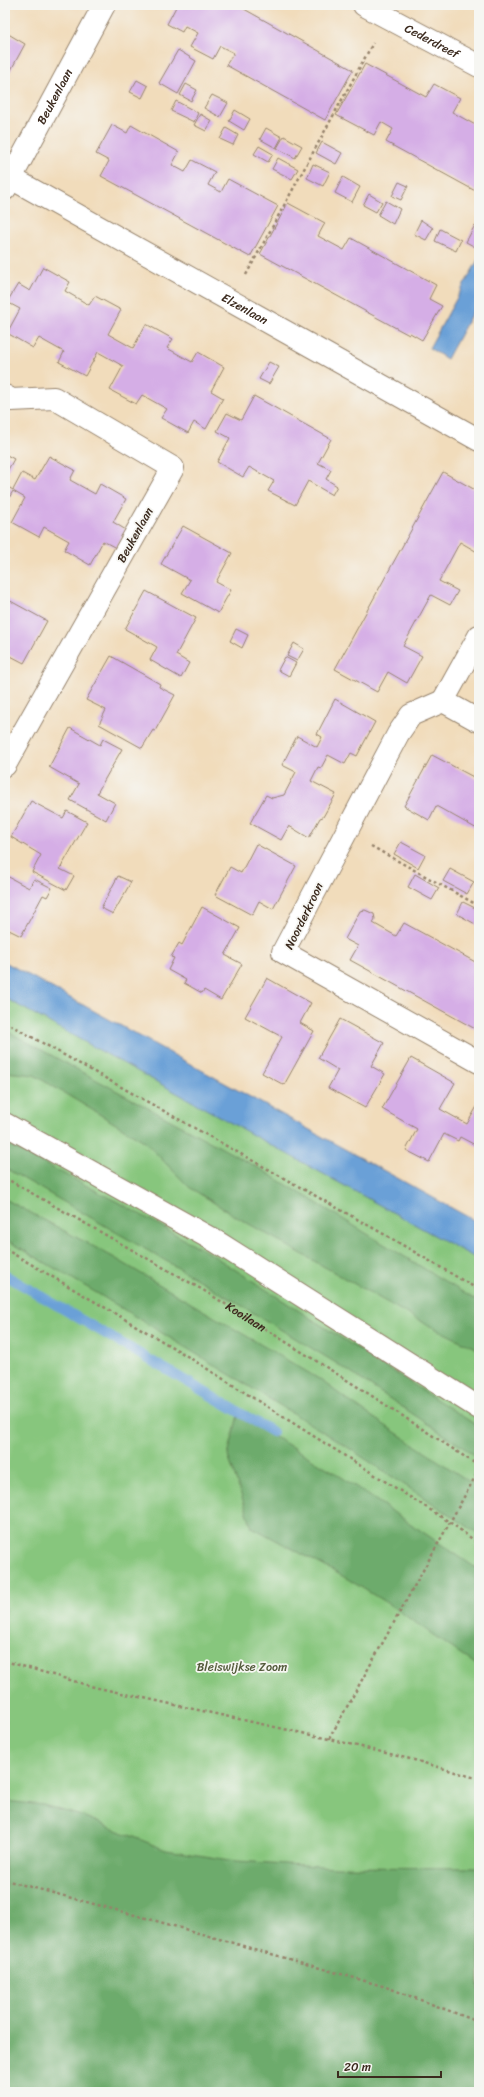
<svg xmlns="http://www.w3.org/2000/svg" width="484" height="2097" font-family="Sriracha,sans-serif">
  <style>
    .green { fill: #87c67d; stroke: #61784e }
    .forest { fill: #6dab6c; stroke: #546a45 }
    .water { fill: #6aa0d7; stroke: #52657a }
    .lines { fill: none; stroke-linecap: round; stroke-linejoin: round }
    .stream { stroke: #6aa0d7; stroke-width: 10 }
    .building { fill: #d5aee6 }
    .minor-casing { stroke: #96836c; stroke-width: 24 }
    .path { stroke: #96836c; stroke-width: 2.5; stroke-dasharray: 3 3; stroke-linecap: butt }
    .minor { stroke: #fff; stroke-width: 22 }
    .labels { text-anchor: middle; stroke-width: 3.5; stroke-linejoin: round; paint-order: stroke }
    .street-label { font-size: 12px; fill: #3b2a1e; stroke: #f6f6f2 }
    .park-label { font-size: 12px; fill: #52593a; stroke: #f6f6f2 }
  </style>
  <rect width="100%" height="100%" fill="#f6f6f2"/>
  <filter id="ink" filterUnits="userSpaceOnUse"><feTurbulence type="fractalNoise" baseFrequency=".025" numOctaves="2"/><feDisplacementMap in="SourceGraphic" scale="8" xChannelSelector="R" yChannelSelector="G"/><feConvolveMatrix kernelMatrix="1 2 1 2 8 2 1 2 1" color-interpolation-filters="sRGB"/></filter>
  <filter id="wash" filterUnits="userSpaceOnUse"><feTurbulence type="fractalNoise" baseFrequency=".012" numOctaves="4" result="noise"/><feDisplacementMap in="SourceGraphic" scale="16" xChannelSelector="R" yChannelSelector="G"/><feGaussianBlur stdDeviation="0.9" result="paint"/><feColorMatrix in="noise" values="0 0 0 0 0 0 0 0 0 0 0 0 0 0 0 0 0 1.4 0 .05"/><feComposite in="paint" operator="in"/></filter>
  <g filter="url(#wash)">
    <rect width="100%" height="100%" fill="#f1dcbb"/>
    <!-- green -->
    <polygon class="green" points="5,978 479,1242 479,2092 5,2092"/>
    <!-- forest -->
    <g class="forest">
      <polygon points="5,1030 264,1171 479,1302 479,1350 418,1320 235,1216 189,1187 144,1141 34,1075 5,1072"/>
      <polygon points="5,1143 127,1207 214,1256 479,1427 479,1458 336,1363 204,1283 5,1168"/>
      <polygon points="5,1199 113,1257 319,1379 353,1404 479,1488 479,1534 338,1441 100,1295 5,1239"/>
      <polygon points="238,1415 334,1472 479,1570 478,1666 390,1605 346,1578 252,1527 228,1456"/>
      <polygon points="5,1801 43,1805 85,1817 166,1850 236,1861 336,1867 479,1868 479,2092 9,2092 5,2090"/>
    </g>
    <!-- water -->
    <g class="water">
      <polygon points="479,258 479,300 447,359 429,348"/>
      <polygon points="5,962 479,1223 479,1260 5,998"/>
    </g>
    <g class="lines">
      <!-- stream -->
      <polyline class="stream" points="5,1275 273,1432"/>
    </g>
    <g id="blocks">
      <!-- building -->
      <g class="building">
        <polygon points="177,5 237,5 353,70 325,120 226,65 234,53 220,46 213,59 190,47 198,33 185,26 182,32 167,24"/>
        <polygon points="5,32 25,44 5,81"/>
        <polygon points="178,50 196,61 178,94 159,83"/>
        <polygon points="365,64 426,97 434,84 460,98 452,112 479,127 479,193 386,142 393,129 381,122 374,135 336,115"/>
        <polygon points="137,80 148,86 142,98 130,92"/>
        <polygon points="186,84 197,90 191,101 180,95"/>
        <polygon points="212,95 228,103 220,117 204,108"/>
        <polygon points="176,101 198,113 194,122 171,111"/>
        <polygon points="235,110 250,119 244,130 229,121"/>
        <polygon points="200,114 212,121 206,131 194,125"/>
        <polygon points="112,125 127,133 131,125 179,152 172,165 185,172 192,160 215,172 208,185 221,192 228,179 278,206 250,257 101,176 109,161 96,154"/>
        <polygon points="226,128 238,135 233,145 220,139"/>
        <polygon points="266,128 282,137 276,148 260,139"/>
        <polygon points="284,136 302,146 295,158 277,148"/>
        <polygon points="322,142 342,153 336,164 316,153"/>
        <polygon points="259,146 273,154 268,162 254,154"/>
        <polygon points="278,158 298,169 292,179 272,169"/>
        <polygon points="313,164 330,172 323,186 307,178"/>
        <polygon points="343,177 360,187 352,202 335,193"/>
        <polygon points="399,182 408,186 401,200 392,196"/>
        <polygon points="369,194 382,202 376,212 363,205"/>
        <polygon points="386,201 400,209 393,224 378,215"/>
        <polygon points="288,203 325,223 318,236 344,250 351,238 436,285 429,299 442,306 422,340 410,333 409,335 260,254"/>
        <polygon points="421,220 433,228 426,240 414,234"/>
        <polygon points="475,225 479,227 479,249 466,242"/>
        <polygon points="440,229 461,240 456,251 435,241"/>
        <polygon points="43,267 70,282 65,291 89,305 95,296 121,310 108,334 133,348 146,324 173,339 167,348 192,362 198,352 224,367 211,391 223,398 206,429 194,422 188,433 161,418 167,409 142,395 136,404 110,390 123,366 98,352 85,376 59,362 64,352 39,338 33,348 7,333 20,309 7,302 18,284 30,291"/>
        <polygon points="269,362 279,367 269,384 259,379"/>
        <polygon points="254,396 331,439 318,463 331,470 326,479 337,486 332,495 308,481 295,505 268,491 274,481 249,467 243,477 217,462 230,438 217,431 227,413 241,420"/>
        <polygon points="5,454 14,459 5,475"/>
        <polygon points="49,456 75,470 70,480 95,494 100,484 126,499 113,522 126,530 116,548 103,541 90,565 64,550 69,541 44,527 39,537 12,522 25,498 13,491 5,505 5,485 13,490 22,473 35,480"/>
        <polygon points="443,472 479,492 479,508 475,516 479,518 479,553 460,542 439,581 458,591 450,605 431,595 403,646 422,656 407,683 388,672 377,692 335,669"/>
        <polygon points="183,526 232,553 216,582 231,590 218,613 182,593 190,580 161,564"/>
        <polygon points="146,591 196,618 176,655 189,663 181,678 150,660 157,647 125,629"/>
        <polygon points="5,598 47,621 24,663 5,653"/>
        <polygon points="236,629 248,635 242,648 230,641"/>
        <polygon points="294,643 304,649 297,661 287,656"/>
        <polygon points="111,656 160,684 159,687 175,695 155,731 153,730 142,748 99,724 106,710 86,700"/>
        <polygon points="285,657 296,663 289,676 278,670"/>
        <polygon points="335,699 375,722 357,756 351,753 345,764 328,755 321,768 318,767 311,781 336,794 323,817 320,818 309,838 289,826 281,840 250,823 266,795 272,798 284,795 296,772 282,765 297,736 317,747 322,737 317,734"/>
        <polygon points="70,728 100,745 103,739 122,749 97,793 115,803 106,820 70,800 79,784 49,767"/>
        <polygon points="432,755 479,780 479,830 436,806 429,820 404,806"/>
        <polygon points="31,801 63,818 67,811 87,822 60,869 74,876 66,890 32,872 41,855 11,837"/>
        <polygon points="401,842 425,855 418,868 394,854"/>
        <polygon points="256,844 296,866 273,909 259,901 252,915 215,895 230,867 241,873"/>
        <polygon points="450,869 474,882 467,894 443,881"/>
        <polygon points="415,874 439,888 432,900 408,887"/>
        <polygon points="5,875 29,888 34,879 52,888 47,897 43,895 21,936 5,928"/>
        <polygon points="118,876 131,882 113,914 101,908"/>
        <polygon points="463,902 479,910 479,926 457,914"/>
        <polygon points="202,907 240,928 225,955 242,964 221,1000 204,990 202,993 184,983 186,980 168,970 174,958 171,957 179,943 182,945"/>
        <polygon points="365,910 374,914 375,919 373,923 396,936 404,923 479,964 479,1031 350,960 358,946 345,939 360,911"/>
        <polygon points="267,978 311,1003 300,1023 314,1031 284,1085 262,1073 282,1037 245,1017"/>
        <polygon points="340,1019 384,1043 371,1066 385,1074 365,1108 328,1088 338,1070 318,1058"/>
        <polygon points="411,1058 455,1083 440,1109 467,1124 479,1103 479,1147 460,1137 458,1141 444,1134 429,1162 406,1150 417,1129 382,1109"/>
      </g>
    </g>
  </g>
  <g filter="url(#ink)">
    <use href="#blocks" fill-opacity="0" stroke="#96836c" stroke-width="1"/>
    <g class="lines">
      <!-- minor casing -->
      <g class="minor-casing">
        <g id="minor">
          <path id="s2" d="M364,5L479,66"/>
          <path id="s3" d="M11,178L479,440"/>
          <path id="s4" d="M5,189L104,5"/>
          <polyline points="5,396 11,400 54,398 173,468 5,765"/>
          <polyline points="479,636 443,701 479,721"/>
          <polyline points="443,701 411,715 398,734 283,952 479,1062"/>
          <polyline points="5,1124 217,1242 479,1408"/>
        </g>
      </g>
      <!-- path -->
      <g class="path">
        <polyline points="246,275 373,43"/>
        <polyline points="371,846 479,906"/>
        <polyline points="5,1022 389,1237 479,1290"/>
        <path id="s1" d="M5,1178L203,1290L369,1394L479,1466"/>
        <polyline points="5,1249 179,1351 451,1523 479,1544"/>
        <polyline points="5,1661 94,1687 329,1739 414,1760 479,1779"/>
        <polyline points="329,1739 479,1470"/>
        <polyline points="5,1880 146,1918 386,1987 479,2022"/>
      </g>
      <!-- minor -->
      <use href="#minor" class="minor"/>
    </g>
  </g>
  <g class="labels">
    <!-- street labels -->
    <g class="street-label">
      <text dy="4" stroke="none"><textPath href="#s2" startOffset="77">Cederdreef</textPath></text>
      <text dy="4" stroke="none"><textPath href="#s4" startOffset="105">Beukenlaan</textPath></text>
      <text dy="4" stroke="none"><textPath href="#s3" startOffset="268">Elzenlaan</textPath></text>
      <text transform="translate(135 535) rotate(-61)" y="4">Beukenlaan</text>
      <text transform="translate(304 916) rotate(-64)" y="4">Noorderkroon</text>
      <text dy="4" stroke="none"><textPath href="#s1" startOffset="278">Kooilaan</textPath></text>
    </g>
    <!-- park labels -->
    <g class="park-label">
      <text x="242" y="1671">Bleiswijkse Zoom</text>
    </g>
  </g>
  <!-- margin -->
  <rect width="484" height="2097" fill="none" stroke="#f6f6f2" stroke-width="20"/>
  <!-- scale -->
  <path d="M338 2071v6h103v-6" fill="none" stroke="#3b2a1e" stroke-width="2"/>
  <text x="344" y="2071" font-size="12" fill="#3b2a1e" stroke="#f6f6f2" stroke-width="3" paint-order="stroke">20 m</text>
</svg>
